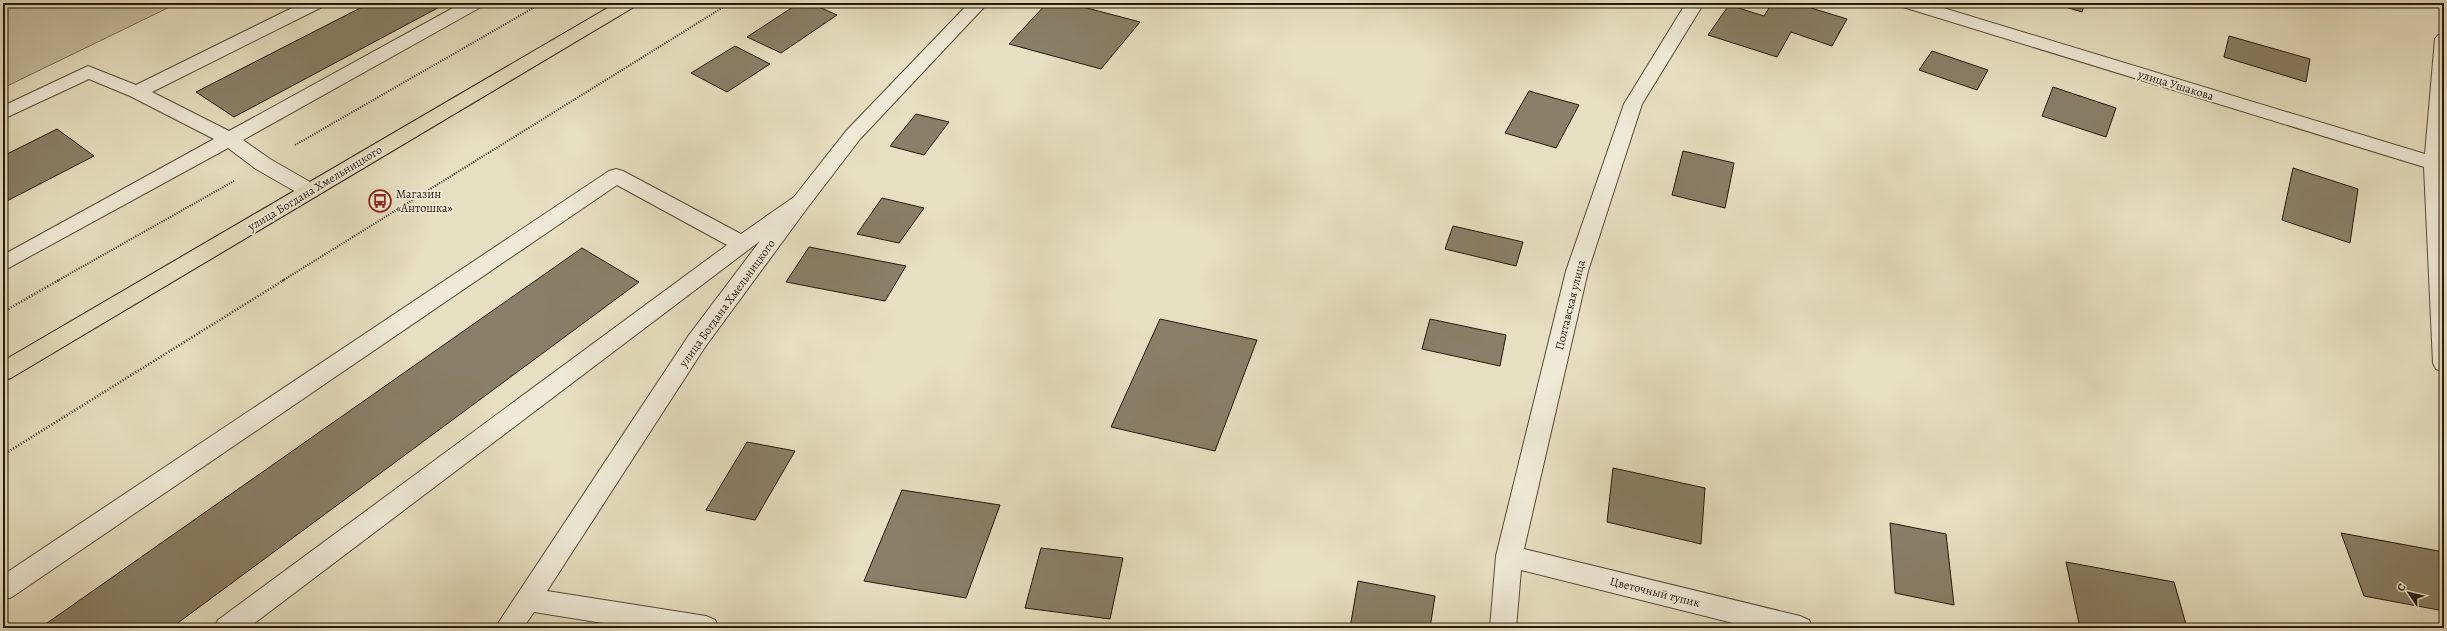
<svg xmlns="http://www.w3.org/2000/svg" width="2447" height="631" font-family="Alegreya,serif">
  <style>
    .green { fill: #c6bda1; stroke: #766a54 }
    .building { fill: #8a7f68; stroke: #251807 }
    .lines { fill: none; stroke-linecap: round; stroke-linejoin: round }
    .minor-casing { stroke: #564a36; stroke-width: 2 }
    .major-casing { stroke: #251807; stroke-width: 2 }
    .path-far1 { stroke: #251807; stroke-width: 2; stroke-dasharray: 1 1.5; stroke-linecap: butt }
    .path { stroke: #251807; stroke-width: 2.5; stroke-dasharray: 1 2; stroke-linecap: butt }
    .minor { fill: #efead7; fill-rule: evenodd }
    .major { fill: #e7dfc1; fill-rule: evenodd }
    .labels { text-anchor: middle; stroke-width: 4; stroke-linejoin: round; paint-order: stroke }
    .street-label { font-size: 12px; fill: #251807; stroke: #efead7 }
    .poi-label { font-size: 12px; fill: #251807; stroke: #efead7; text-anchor: start }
  </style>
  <rect width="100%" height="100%" fill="#e7dfc1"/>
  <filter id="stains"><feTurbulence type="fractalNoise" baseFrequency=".005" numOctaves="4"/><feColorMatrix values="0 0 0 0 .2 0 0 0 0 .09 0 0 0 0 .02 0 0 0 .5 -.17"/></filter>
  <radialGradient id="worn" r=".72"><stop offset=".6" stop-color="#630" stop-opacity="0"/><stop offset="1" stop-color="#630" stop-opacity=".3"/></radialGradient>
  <!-- green -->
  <polygon class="green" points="3,3 178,3 3,88"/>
  <!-- building -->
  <g class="building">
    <polygon points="370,3 447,3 234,117 196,92"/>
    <polygon points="799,3 810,3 837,15 781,53 747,37"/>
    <polygon points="1047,3 1068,3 1140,22 1101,69 1009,44"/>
    <polygon points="1772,3 1795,3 1847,19 1832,46 1791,32 1777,57 1708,35 1729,5 1764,16"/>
    <polygon points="2052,3 2085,3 2082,12"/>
    <polygon points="2229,36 2310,59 2306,82 2224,57"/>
    <polygon points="735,46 770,64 727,92 691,73"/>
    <polygon points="1932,51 1988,70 1977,90 1919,70"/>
    <polygon points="2053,87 2116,108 2106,137 2042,116"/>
    <polygon points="1529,91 1579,105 1556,148 1505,133"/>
    <polygon points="916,114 949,122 924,155 890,146"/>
    <polygon points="57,129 94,156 3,203 3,156"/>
    <polygon points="1683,151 1734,163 1725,208 1672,195"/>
    <polygon points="2293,168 2358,189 2350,243 2282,220"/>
    <polygon points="882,198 924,208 899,243 857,234"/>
    <polygon points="1453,226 1523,242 1516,266 1445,249"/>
    <polygon points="809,247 906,266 885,301 786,282"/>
    <polygon points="582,248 639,282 171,628 40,628"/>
    <polygon points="1160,319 1257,340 1215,451 1111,427"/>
    <polygon points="1430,319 1506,335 1500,366 1422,349"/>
    <polygon points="747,442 795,451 755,520 706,510"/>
    <polygon points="1613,468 1705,488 1701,544 1607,522"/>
    <polygon points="902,490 1000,505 966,598 864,581"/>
    <polygon points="1890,523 1946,534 1954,605 1895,593"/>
    <polygon points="2341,533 2444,552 2444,611 2364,596"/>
    <polygon points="1041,548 1123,558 1110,619 1025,608"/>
    <polygon points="2066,562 2174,582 2187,628 2080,628"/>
    <polygon points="1358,581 1435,596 1430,628 1350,628"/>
  </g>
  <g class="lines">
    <!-- minor casing -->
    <g class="minor-casing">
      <g id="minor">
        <polygon points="302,3 325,3 322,7 152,92 229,131 462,3 484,3 481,7 243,140 270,159 317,186 320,191 317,196 310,198 303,196 256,169 228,148 3,271 3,255 214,139 130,96 89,79 3,119 3,106 88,66 136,85"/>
        <polygon points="969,3 988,3 860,139 808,207 705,347 547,591 706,616 715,620 719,628 634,628 534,612 523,628 495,628 689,335 760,241 248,628 214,628 218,620 727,245 617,185 12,597 3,600 3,575 609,171 616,169 623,171 741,234 794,197 846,131"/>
        <polygon points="1686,3 1704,3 1642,104 1588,271 1524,549 1800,616 1809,620 1813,628 1753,628 1521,570 1516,628 1490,628 1496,556 1566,271 1624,104"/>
        <polygon points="1900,3 1927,3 2425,154 2435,39 2438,35 2444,34 2444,372 2436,369 2433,363 2424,167 1903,7"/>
      </g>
    </g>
    <!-- major casing -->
    <g class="major-casing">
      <polygon id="major" points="616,3 637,3 634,7 11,378 3,381 3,361"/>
    </g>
    <!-- path-far1 -->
    <g class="path-far1">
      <polyline points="295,145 542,3"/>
      <polyline points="57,281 234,181"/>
      <polyline points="282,281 730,3"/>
    </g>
    <!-- path -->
    <g class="path">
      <polyline points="3,312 59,280"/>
      <polyline points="3,455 284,280"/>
    </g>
    <!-- minor -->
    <use href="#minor" class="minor"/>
    <!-- major -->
    <use href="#major" class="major"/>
  </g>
  <!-- icons -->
  <defs>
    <g id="bus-ring" transform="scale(1.15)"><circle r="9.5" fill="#efead7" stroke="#8f2418" stroke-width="1.5"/><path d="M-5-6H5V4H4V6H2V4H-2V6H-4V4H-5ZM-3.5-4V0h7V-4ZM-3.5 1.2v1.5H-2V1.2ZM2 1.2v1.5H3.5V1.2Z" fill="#8f2418"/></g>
  </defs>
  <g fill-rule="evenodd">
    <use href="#bus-ring" x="380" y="201"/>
  </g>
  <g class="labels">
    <!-- street labels -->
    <g class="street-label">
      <text transform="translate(2176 85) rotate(17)" y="4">улица Ушакова</text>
      <text transform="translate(315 188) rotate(-31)" y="4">улица Богдана Хмельницкого</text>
      <text transform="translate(727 303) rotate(-54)" y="4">улица Богдана Хмельницкого</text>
      <text transform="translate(1570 305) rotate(-76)" y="4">Полтавская улица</text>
      <text transform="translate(1655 592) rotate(14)" y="4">Цветочный тупик</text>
    </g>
    <!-- poi labels -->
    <g class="poi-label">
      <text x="396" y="198">Магазин<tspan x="396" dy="14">«Антошка»</tspan></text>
    </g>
  </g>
  <!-- margin -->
  <rect width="2447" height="631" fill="none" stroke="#e7dfc1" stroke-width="16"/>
  <rect x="4" y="4" width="2439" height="623" fill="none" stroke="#251807" stroke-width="2"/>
  <rect x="8" y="8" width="2431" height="615" fill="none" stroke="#251807"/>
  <!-- north arrow -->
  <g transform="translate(2409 593) rotate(305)" stroke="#efead7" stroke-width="3" paint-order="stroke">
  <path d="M0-3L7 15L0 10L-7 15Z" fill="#251807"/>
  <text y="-6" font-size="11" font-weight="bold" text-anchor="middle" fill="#251807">С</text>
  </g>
  <rect width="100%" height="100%" filter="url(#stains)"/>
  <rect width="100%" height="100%" fill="url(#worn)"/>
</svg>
